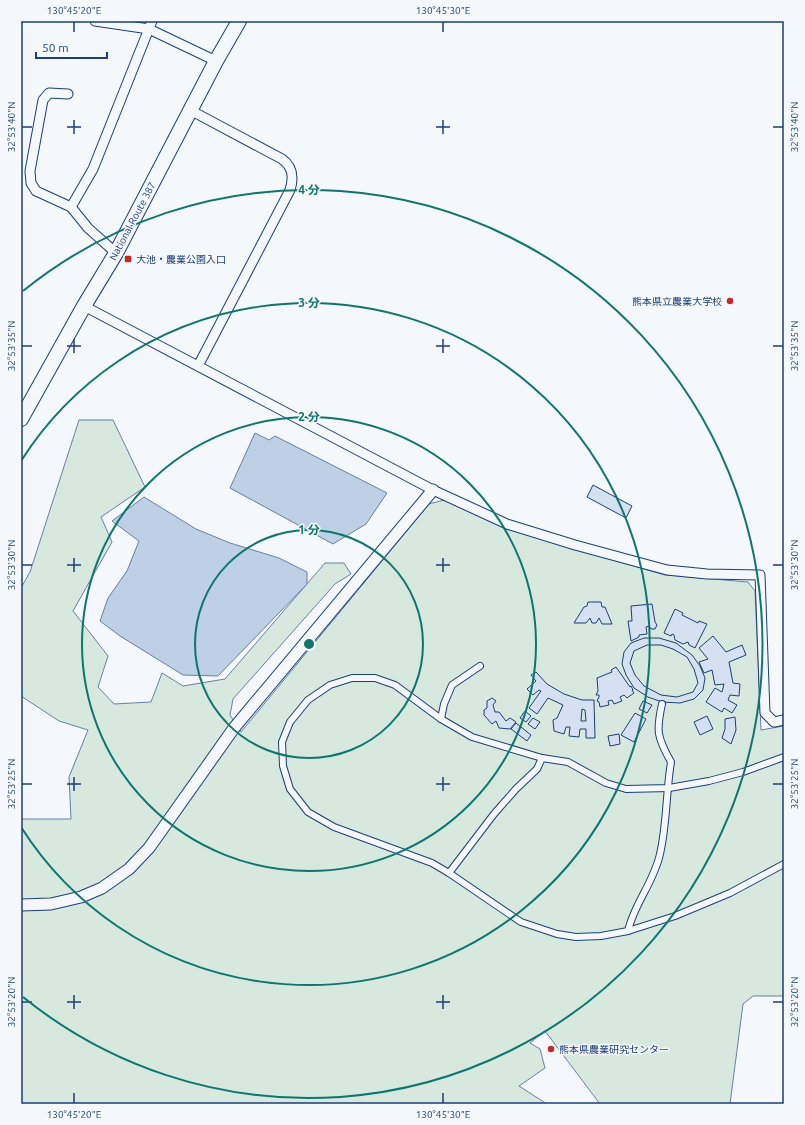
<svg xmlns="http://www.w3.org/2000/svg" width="805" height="1125" font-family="Ubuntu,'Noto Sans JP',sans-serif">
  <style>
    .green { fill: #d7e8df; stroke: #687fa3 }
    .water { fill: #bed0e5; stroke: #687fa3 }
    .building { fill: #d5e0f0; stroke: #1d3f73; fill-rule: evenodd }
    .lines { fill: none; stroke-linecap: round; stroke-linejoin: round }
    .pedestrian-casing { stroke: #1d3f73; stroke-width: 8 }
    .minor-casing { stroke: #1d3f73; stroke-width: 11 }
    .tertiary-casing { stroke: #1d3f73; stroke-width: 13 }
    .trunk-casing { stroke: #1d3f73; stroke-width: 16 }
    .pedestrian { stroke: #f4f7fb; stroke-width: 6 }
    .minor { stroke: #f4f7fb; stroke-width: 9 }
    .tertiary { stroke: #f4f7fb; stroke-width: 11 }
    .trunk { stroke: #f4f7fb; stroke-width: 14 }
    .ticks { fill: none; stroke: #1d3f73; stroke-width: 1.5 }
    .ring { fill: none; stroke: #0f766e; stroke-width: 2 }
    .poi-dot { fill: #c62828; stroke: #f4f7fb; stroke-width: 1.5 }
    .labels { text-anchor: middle; stroke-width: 3; stroke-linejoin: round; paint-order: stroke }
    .street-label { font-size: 10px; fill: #1d3f73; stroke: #f4f7fb }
    .poi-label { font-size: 10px; fill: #1d3f73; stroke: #f4f7fb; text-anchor: start }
    .centre { fill: #0f766e; stroke: #f4f7fb; stroke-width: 2 }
    .ring-label { font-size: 12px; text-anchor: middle; font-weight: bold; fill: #0f766e; stroke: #f4f7fb; stroke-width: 3; stroke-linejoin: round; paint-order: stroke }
    .neatline { fill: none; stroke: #1d3f73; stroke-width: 1.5 }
    .ticks-label { font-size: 10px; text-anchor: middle; fill: #1d3f73 }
  </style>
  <rect width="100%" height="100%" fill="#f4f7fb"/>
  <!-- green -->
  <polygon class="green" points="79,420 113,420 145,487 101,517 112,542 73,611 108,656 98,687 114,704 151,702 162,673 183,686 225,679 325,563 344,563 351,574 335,584 233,699 230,715 241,732 429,504 444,500 506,529 665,575 748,582 755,591 761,730 784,726 784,996 753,996 743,1004 730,1104 600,1104 545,1031 530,1043 540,1049 545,1068 519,1086 547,1104 21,1104 21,819 71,819 69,777 88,730 59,721 21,696 21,588 30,572"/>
  <!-- water -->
  <g class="water">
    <polygon points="255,433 269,440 275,436 387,493 366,524 333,544 230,488"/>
    <polygon points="144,497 196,529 230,543 279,558 307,572 307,584 218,676 183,675 120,636 100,621 108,598 127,571 139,541 112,521"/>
  </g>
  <!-- building -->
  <g class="building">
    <polygon points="593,485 632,506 626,518 587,497"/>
    <polygon points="588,602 601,602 602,607 605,607 612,624 602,624 599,618 596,623 592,623 590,618 586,623 574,623 584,607 587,606"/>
    <polygon points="652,604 655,622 657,625 655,629 651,629 649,626 646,627 647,634 639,635 639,637 631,641 628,621 632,621 631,606"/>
    <polygon points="675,609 683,613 682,615 698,623 699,621 707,624 695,648 689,645 688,642 683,644 675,640 674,635 672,634 671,636 664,633"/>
    <polygon points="713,636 726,652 742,645 746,655 729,662 733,683 740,684 739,696 730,695 728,700 737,705 732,713 724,708 722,712 706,702 715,688 722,692 724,684 715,685 712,670 704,673 699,662 708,659 699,648"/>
    <path d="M644,638H659L676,643L692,655L700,666L705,678L703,690L694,699L680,703L662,702L648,697L634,688L626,675L622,664L624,652L631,643ZM647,645H661L673,649L687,657L694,669L698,683L693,692L677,697L661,695L644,686L635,675L630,663L634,651Z"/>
    <polygon points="616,667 630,687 631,686 633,690 632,690 634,693 627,698 624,695 620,697 622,701 614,704 612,700 608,701 609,705 600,707 599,702 597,701 599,697 599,695 596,695 598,691 597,678 612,672 611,670"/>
    <path d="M536,672L547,684L564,694L582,700H594L595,738H586V729H580L579,737L569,736L570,727H566L564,734L554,731L553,720L557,718L563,705L548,698L537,714L529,708L541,691L539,690L533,695L527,689L536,681L531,675ZM582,709L585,710L586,721H581Z"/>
    <polygon points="492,698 496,701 493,705 495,712 499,712 506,721 510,718 516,722 510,729 499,728 496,721 492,724 484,715 484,710 487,708 487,701"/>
    <polygon points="643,701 652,705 647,713 639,709"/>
    <polygon points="525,711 531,716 526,722 520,718"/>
    <polygon points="635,713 646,719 634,742 621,735"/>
    <polygon points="707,716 713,729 700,735 694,722"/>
    <polygon points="735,717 736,730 731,744 722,738 725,729 725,719"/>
    <polygon points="533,718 540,722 535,729 528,724"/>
    <polygon points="516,723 531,735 527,741 511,729"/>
    <polygon points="619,734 620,744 610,746 608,736"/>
  </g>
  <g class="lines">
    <!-- pedestrian casing -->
    <g class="pedestrian-casing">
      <g id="pedestrian">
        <polyline points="441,719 444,704 452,685 480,666"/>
        <polyline points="784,757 743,772 709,781 669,788 626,789 606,783 568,762 542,758 472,737 441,719 395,685 375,678 352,678 330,685 308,700 290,722 282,742 283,766 290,789 308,812 334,827 432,863 449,873 521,922 557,934 576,937 601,936 628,931 675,916 730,893 784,864"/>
        <polyline points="449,873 494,814 516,789 537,769 542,758"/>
        <path d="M628,931C634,904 654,882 660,854C667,824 666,792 671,762C657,737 656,731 662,704"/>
      </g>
    </g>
    <!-- minor casing -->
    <g class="minor-casing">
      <g id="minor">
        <polyline points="95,21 149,29 216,61"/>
        <polyline points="68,94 49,93 43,100 30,171 31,183 36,191 71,207 88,228 116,253"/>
        <path d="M190,110L282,159C293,167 294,177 290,190L198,366"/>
        <polyline points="71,207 93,169 152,21"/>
        <polyline points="84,306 433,490 507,524 575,545 667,570 707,574 760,575 765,713 774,722 784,720"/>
      </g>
    </g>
    <!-- tertiary casing -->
    <g class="tertiary-casing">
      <polyline id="tertiary" points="21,905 51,904 81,897 102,888 129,869 149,848 234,728 433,490"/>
    </g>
    <!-- trunk casing -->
    <g class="trunk-casing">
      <polyline id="trunk" points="21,419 84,306 116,253 216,61 239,21"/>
    </g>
    <!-- pedestrian -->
    <use href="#pedestrian" class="pedestrian"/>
    <!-- minor -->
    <use href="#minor" class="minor"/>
    <!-- tertiary -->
    <use href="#tertiary" class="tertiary"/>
    <!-- trunk -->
    <use href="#trunk" class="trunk"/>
  </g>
  <!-- ticks -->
  <path class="ticks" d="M74,22V32M443,22V32M74,120V134M443,120V134M22,127H32M67,127H81M436,127H450M773,127H783M74,339V353M443,339V353M22,346H32M67,346H81M436,346H450M773,346H783M74,558V572M443,558V572M22,565H32M67,565H81M436,565H450M773,565H783M74,777V791M443,777V791M22,784H32M67,784H81M436,784H450M773,784H783M74,995V1009M443,995V1009M22,1002H32M67,1002H81M436,1002H450M773,1002H783M74,1093V1103M443,1093V1103"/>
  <!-- distance rings -->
  <g class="ring">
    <circle cx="309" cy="644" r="114"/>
    <circle cx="309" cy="644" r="227"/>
    <path d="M21 461A341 341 0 1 1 21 827"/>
    <path d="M23 291A454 454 0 1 1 23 997"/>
  </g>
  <!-- markers -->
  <g class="poi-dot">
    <rect x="124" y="255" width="8" height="8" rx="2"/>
    <circle cx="730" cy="301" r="4"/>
    <circle cx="551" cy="1049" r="4"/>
  </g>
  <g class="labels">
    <!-- street labels -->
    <g class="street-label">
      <text transform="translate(132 221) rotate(-62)" y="4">National Route 387</text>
    </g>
    <!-- poi labels -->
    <g class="poi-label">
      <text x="136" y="263">大池・農業公園入口</text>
      <text x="722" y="305" text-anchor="end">熊本県立農業大学校</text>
      <text x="559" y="1053">熊本県農業研究センター</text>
    </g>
  </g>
  <circle cx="309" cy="644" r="6" class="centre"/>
  <g class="ring-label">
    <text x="309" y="194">4 分</text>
    <text x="309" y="307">3 分</text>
    <text x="309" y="421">2 分</text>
    <text x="309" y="534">1 分</text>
  </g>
  <!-- border -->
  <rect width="805" height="1125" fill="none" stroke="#f4f7fb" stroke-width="44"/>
  <!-- scale -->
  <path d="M36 52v6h71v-6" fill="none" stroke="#1d3f73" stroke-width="2"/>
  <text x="42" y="52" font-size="12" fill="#1d3f73" stroke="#f4f7fb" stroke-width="3" paint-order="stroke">50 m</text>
  <rect x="22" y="22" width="761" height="1081" class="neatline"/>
  <g class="ticks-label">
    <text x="74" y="14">130°45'20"E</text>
    <text x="443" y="14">130°45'30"E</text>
    <text transform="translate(11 127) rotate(-90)" y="4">32°53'40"N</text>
    <text transform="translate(794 127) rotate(-90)" y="4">32°53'40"N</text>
    <text transform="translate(11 346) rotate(-90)" y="4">32°53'35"N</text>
    <text transform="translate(794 346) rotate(-90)" y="4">32°53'35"N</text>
    <text transform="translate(11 565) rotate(-90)" y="4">32°53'30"N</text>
    <text transform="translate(794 565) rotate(-90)" y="4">32°53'30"N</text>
    <text transform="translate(11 784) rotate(-90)" y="4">32°53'25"N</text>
    <text transform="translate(794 784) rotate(-90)" y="4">32°53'25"N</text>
    <text transform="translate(11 1002) rotate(-90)" y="4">32°53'20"N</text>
    <text transform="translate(794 1002) rotate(-90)" y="4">32°53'20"N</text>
    <text x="74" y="1118">130°45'20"E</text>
    <text x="443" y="1118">130°45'30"E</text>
  </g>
</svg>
